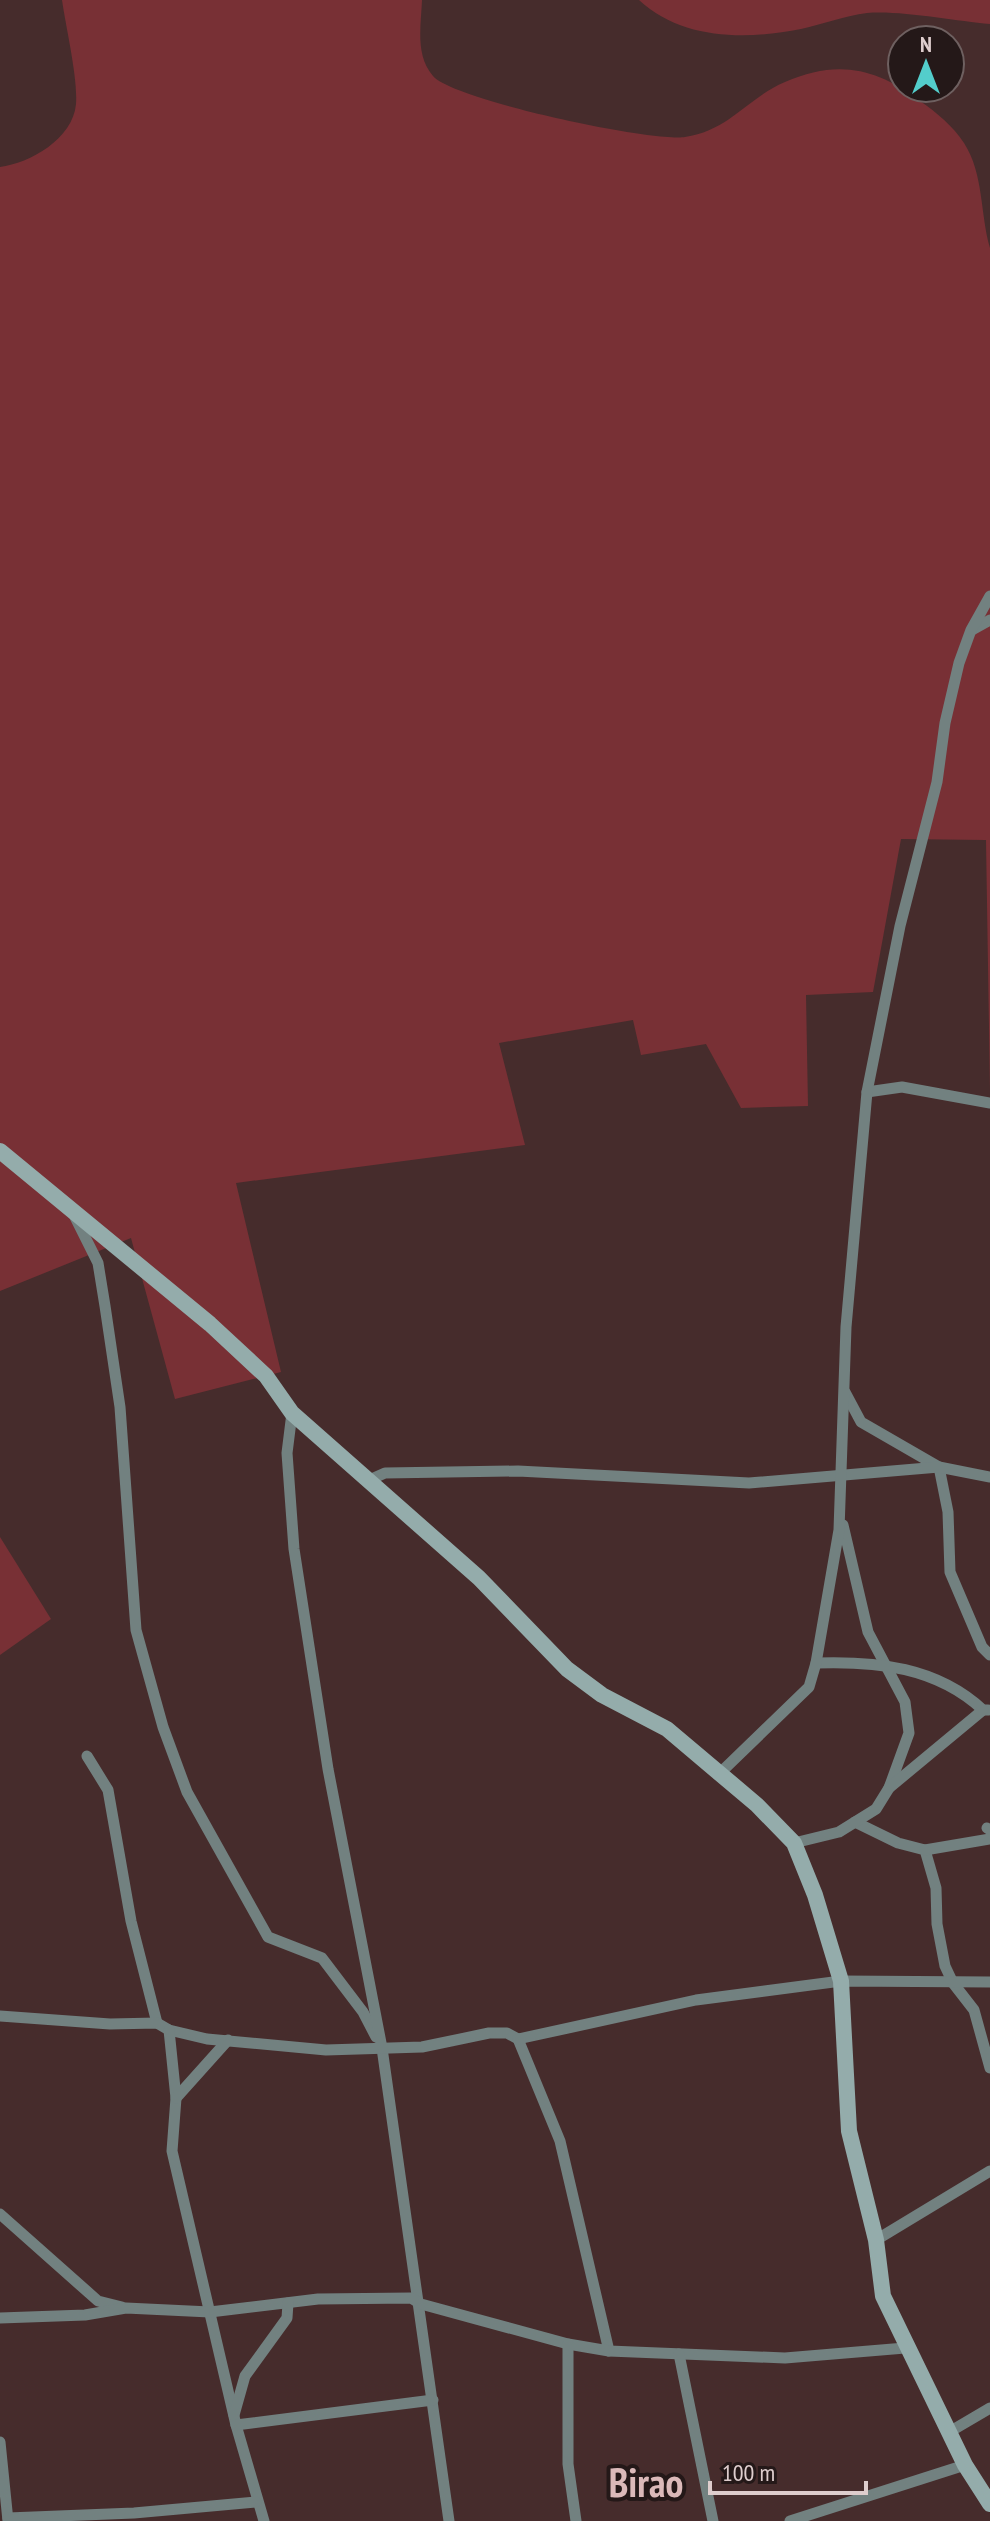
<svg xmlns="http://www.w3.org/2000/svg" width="990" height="2521" font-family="'PT Sans Narrow',sans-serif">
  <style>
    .green { fill: #783035 }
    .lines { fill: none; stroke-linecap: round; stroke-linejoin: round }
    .street { stroke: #728180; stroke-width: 11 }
    .secondary { stroke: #94acab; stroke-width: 16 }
    .labels { text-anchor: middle; stroke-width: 8; stroke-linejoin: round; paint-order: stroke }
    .town-label { font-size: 40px; font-weight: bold; fill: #dbb9b9; stroke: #241818 }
  </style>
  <rect width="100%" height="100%" fill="#462c2c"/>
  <!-- green -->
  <g class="green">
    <path d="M62,0H422C421,26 415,55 433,76C453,100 651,142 685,137C730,130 747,98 785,82C837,59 877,68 920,101C936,112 953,126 964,143C984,174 980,214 990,248V1091L986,840L901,839L873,992L806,995L808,1106L741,1108L706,1044L641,1055L633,1020L499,1043L525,1145L236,1183L281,1372L175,1399L131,1238L0,1291V167C30,163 73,139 76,104C78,78 66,28 62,0Z"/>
    <path d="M639,0H990V24C955,21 900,10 867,13C845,16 823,24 801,29C746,40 682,40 639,0Z"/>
    <polygon points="0,1537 51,1619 0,1655"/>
  </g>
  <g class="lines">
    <!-- street -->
    <g class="street">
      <polyline points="972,630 990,620"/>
      <polyline points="867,1092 902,1087 990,1103"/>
      <polyline points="75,1217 98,1263 105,1306 120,1407 136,1630 163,1727 187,1792 268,1937 322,1958 363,2012 376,2037"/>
      <polyline points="845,1392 861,1422 939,1467 948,1512 950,1572 982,1647 990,1655"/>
      <polyline points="292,1413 287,1453 294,1549 328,1769 382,2048 449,2521"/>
      <polyline points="367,1481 385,1473 518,1471 749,1483 939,1467 990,1477"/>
      <polyline points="843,1525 868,1632 905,1702 909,1733 889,1788"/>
      <path d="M816,1663C877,1661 937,1667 983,1710H988"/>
      <polyline points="87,1756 108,1790 131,1921 157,2023"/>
      <polyline points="718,1775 809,1687 816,1663 839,1530 846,1327 867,1092 900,926 937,782 945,723 959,663 971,630 990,596"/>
      <polyline points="855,1822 898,1843 925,1850 936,1888 937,1924 945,1966 953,1983 974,2010 990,2068"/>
      <polyline points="987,1828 990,1830"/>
      <polyline points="794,1843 839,1832 876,1809 889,1788 983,1710"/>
      <polyline points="925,1850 990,1839"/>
      <polyline points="0,2016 110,2024 157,2023 169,2030 207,2039 326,2050 422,2047 489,2033 507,2033 518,2039 560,2141 609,2351"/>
      <polyline points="169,2030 176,2098 172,2151 236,2425 264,2521"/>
      <polyline points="518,2039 696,2000 841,1981 990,1982"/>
      <polyline points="176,2098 228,2040"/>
      <polyline points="0,2214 98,2301 122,2307"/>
      <polyline points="876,2240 990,2171"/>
      <polyline points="0,2318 85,2315 126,2308 210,2312 318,2299 411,2298 421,2304 568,2344 609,2351 785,2358 905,2348"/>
      <polyline points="568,2344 568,2464 576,2521"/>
      <polyline points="679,2354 713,2521"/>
      <polyline points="234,2415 245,2376 287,2318 288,2303"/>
      <polyline points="236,2425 433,2400"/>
      <polyline points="951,2431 990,2408"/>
      <polyline points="0,2442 8,2521"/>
      <polyline points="8,2518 134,2513 256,2502"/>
      <polyline points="790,2521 965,2465"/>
    </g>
    <!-- secondary -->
    <polyline class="secondary" points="0,1151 210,1324 266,1376 292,1413 479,1578 567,1669 602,1695 667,1729 757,1805 794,1843 815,1895 841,1981 849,2131 876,2240 883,2296 965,2465 990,2504"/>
  </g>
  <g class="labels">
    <!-- town labels -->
    <g class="town-label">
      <text x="646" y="2497">Birao</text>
    </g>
  </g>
  <!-- north arrow -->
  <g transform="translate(926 64)"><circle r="38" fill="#241818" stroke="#6e6060" stroke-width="2"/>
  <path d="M0-6L14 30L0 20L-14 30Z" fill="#53cdcb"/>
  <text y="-12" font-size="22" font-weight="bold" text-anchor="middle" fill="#decdcd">N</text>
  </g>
  <!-- scale -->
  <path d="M710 2481v12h156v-12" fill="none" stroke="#decdcd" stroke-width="4"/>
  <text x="722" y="2481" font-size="24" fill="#decdcd" stroke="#241818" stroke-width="6" paint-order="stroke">100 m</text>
</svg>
